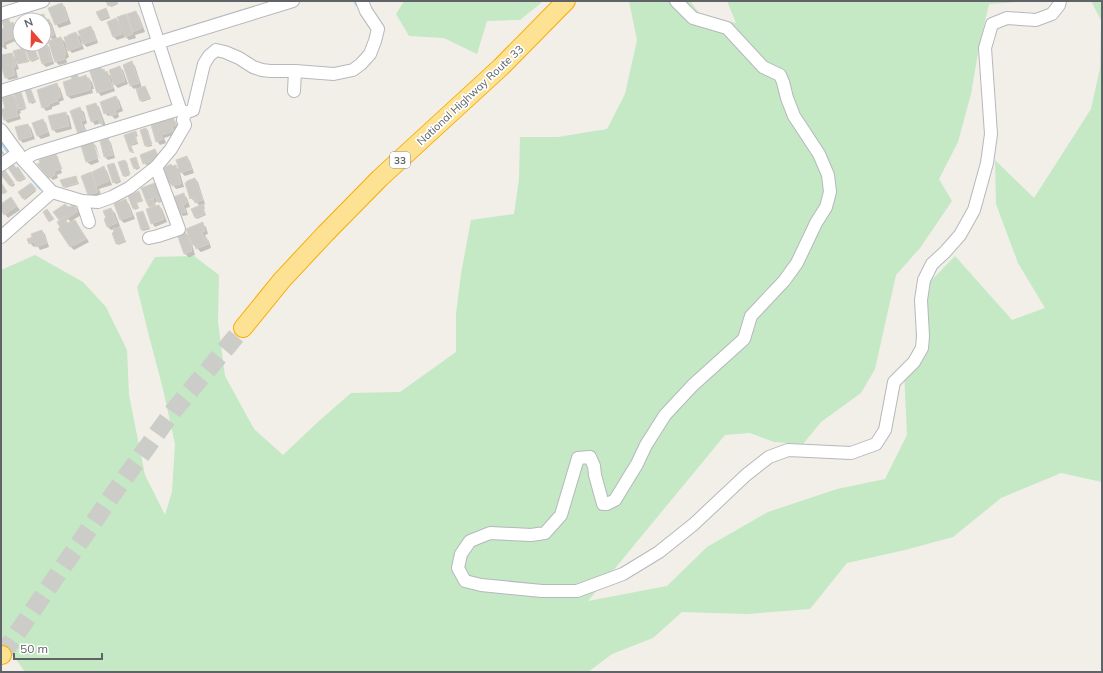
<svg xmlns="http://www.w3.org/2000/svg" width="1103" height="673" font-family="Mulish,sans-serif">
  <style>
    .green { fill: #c5e8c5 }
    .shadow { fill: #0003; fill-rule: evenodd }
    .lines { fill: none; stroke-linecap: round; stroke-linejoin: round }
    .stream { stroke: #aadaff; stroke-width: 3.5 }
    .building { fill: #cccac5; stroke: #d6d1c6 }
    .highway-tunnel { stroke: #ccccc8; stroke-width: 18; stroke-dasharray: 18 9; stroke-linecap: butt }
    .minor-casing { stroke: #b5b8bc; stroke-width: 14 }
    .highway-casing { stroke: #f9ab00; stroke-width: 20 }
    .minor { stroke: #fff; stroke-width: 12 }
    .highway { stroke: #fde293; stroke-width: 18 }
    .labels { text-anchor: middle; stroke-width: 3.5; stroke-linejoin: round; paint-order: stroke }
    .shield { fill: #fff; stroke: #8f9295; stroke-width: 1 }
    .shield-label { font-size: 10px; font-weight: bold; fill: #5f6368 }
    .street-label { font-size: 11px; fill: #5f6368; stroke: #fff }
  </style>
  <rect width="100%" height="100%" fill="#f1efe8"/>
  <!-- green -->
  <g class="green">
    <polygon points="404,1 542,1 541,3 520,20 487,21 477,54 444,38 409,36 396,14"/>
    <polygon points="629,1 690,1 700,14 736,23 727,1 1034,1 989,4 979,47 971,94 958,142 939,179 952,201 920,248 896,275 875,369 861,393 821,422 803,444 774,442 750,433 725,435 588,601 667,586 707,547 768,512 837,489 885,479 907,435 904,371 918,351 928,284 955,256 1012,320 1045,308 1018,263 996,204 995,160 1034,198 1091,109 1100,68 1101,20 1091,1 1102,1 1102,482 1061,473 1001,498 953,537 905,550 847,563 810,609 747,614 682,612 653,638 612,654 588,672 25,672 1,638 1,270 35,255 83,282 106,307 127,350 129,395 145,475 165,515 172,492 175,444 163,389 149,336 137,287 155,257 194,256 219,275 218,322 225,376 254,429 283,455 319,421 351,393 400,392 456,352 456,314 461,274 471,220 514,214 519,179 520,137 558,137 607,129 625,94 637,40"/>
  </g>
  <!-- shadow -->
  <g class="shadow">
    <polygon points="107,1 117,1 118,4 111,7"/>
    <polygon points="62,4 65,7 71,24 59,28 56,24"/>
    <polygon points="107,10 110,18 102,21 100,20"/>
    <polygon points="136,12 139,16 145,32 135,35 136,38 129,40 126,37 117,40 113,36 116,19 121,24 125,15 129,19"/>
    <polygon points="43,15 47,19 47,21 49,20 52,24 57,39 61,38 67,44 76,33 82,39 91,28 94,31 98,43 87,47 81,42 84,49 72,53 66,47 69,57 66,59 67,63 59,65 55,61 53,40 49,35 44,36 44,20 35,20"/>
    <polygon points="7,19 11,24 13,23 16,27 20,39 6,45 7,49 5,49 3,47 1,48 1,30 5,29"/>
    <polygon points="45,43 49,47 54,64 46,67 43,64 38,46"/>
    <polygon points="33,46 39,59 32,62 31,60"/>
    <polygon points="24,49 25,50 29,62 19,64 16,61 19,69 16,70 18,78 9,80 5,77 1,61 1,56 11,54 17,60"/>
    <polygon points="132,63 135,66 142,88 145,87 146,88 151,99 142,102 136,88 134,89 131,86 124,66"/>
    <polygon points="100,67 113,78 119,67 123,70 128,84 118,88 112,82 115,91 101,96 98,92"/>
    <polygon points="76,74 80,78 86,76 92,82 94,89 92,89 93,93 71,99 68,96 64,83 73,79"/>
    <polygon points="56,85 60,88 64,100 59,102 60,104 52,107 52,109 46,111 43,107"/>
    <polygon points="30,89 36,102 32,104 30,102"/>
    <polygon points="21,93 22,95 26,109 20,111 21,113 19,114 21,119 8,123 5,120 6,109 13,96 17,99"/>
    <polygon points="116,97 119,100 123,111 118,113 119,117 115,119 111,115 108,116 105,113"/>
    <polygon points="96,104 99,107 106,126 104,127 101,123 95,125 92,121"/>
    <polygon points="80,109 84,112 87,123 84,125 88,135 79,134"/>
    <polygon points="65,113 69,116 72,129 57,133 53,130 50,117"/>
    <polygon points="173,118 176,122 178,129 175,130 176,134 164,138 166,143 160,145 157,141 152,125"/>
    <polygon points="43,120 46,123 50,136 41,139 38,136"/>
    <polygon points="28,125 31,128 35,139 23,143 20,140 16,128"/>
    <polygon points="146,129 148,130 152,146 147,147 146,146 141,131"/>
    <polygon points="135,132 138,136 136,137 138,144 131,146 134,153 133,153 131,152 125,136"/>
    <polygon points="108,139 111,143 115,158 108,160 105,157 101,142"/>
    <polygon points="93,143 96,146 101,161 95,146 93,146 99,162 91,165 87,162 82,147"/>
    <polygon points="1,149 5,155 4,155 1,153"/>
    <polygon points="155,150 158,157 154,159 155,162 146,165 141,155"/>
    <polygon points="56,155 59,158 57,158 62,173 57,175 58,178 53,180 50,177"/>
    <polygon points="186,157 190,161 194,173 185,176 179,170 184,187 176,189 172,184 171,185 168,181 172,167 175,166 181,171"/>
    <polygon points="136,158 140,168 136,170 131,160"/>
    <polygon points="125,161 127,162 130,175 125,177 124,176"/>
    <polygon points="114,164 115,165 121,182 116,184 114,182"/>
    <polygon points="9,168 16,169 18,168 26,179 19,182"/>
    <polygon points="104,168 107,171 112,185 99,189 101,195 92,198 89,195 82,176"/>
    <polygon points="5,172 15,185 12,187 1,173"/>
    <polygon points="76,177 79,184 65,188 64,186"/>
    <polygon points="195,179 198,182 205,204 203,205 205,208 204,210 206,215 197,219 195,217 200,206 195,201 194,201 191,198"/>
    <polygon points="155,184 158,188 163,201 159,203 158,201 155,203 156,207 159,206 162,209 167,222 155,227 152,223 151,208 149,206 143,188"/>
    <polygon points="32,185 36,191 25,200 24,199"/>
    <polygon points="139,193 143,201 137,203 139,208 135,210 134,208"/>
    <polygon points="184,195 187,198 190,207 186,208 188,215 183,216 180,213"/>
    <polygon points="11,199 20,210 8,218 1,209 1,205"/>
    <polygon points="126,201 129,204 135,219 124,223 121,220 115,204"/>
    <path d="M68,208L77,210L81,215L73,220L78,225L89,242L74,250L71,247L59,229L62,227L61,220L60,219ZM68,219L71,222L68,224L66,221Z"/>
    <polygon points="111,209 115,213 120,226 119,227 121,229 126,242 118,245 117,243 114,229 111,230 107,226"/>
    <polygon points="143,212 150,229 143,231 142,230"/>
    <polygon points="202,224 206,227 208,234 205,235 206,238 209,241 211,248 201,252 192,244 195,255 189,257 185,254 178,235 185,232 191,239"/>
    <polygon points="42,231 45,234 49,247 40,250 37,245 34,247 30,243"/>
  </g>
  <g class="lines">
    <!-- stream -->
    <g class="stream">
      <polyline points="355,1 357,5"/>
      <polyline points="1,142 11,155"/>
      <polyline points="30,176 40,188"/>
    </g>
  </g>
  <!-- building -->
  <g class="building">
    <polygon points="106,1 117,1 117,3 108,6"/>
    <polygon points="62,3 68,20 55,25 48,8"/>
    <polygon points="106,8 109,16 100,20 96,12"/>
    <polygon points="136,11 142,28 133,32 127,14"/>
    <polygon points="44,14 45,21 49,19 54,35 49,37 47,32 44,32 44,20 34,20 36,19 35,16"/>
    <polygon points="126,14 133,34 125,37 117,17"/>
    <polygon points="8,17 10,23 13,22 18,36 3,42 4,45 1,46 1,29 4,28 2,20"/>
    <polygon points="116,18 122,34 113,37 107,22"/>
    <polygon points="91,26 96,40 83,44 78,31"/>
    <polygon points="76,32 81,46 68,51 64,37 68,36 68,35"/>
    <polygon points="61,37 66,54 64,56 65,59 55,62 48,41"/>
    <polygon points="46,42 52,61 42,64 36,45 44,44 44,43"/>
    <polygon points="33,44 38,58 30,61 25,48"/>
    <polygon points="24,48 28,61 17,64 13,51"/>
    <polygon points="12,53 16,66 13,67 15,75 5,78 1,65 1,55"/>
    <polygon points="132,61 139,83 130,86 123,65"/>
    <polygon points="100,66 101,70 104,69 105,72 107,71 113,88 97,93 89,69"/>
    <polygon points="120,66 125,81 114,85 109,70"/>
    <polygon points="77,73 78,78 86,75 87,78 89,78 91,86 90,86 90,90 67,96 63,82 72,79 71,75"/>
    <polygon points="57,83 61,97 57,98 58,101 49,104 49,106 42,108 37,90"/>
    <polygon points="145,86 150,98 140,101 136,89"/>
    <polygon points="30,87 35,101 29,103 25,90"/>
    <polygon points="21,92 26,108 19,109 14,94"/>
    <polygon points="13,95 18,110 16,111 18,116 4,120 1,110 5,108 2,98"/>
    <polygon points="116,96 120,108 115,110 117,114 110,116 109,112 104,114 100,102"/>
    <polygon points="96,103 103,123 100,124 98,119 91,122 86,106"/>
    <polygon points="80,107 85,120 81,121 85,132 78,134 70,111"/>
    <polygon points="66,112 69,126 52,130 48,116"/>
    <polygon points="173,117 176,125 172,126 174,131 161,135 163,139 156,142 151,125"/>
    <polygon points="43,119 48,132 37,136 32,123"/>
    <polygon points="28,124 32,136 19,140 15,127"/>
    <polygon points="146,128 152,144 145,146 140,130"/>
    <polygon points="136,131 137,134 135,135 137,142 130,145 133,151 130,152 124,135"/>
    <polygon points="108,138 113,155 104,157 100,141"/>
    <polygon points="93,142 98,158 86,162 81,146"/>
    <polygon points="155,149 158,156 154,157 155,160 143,164 140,155"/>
    <polygon points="56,154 62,169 54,171 55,175 49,178 37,164 40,163 39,160"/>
    <polygon points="187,156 192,169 180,173 176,160"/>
    <polygon points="136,157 139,167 134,169 130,159"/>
    <polygon points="125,160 130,174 123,176 118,162"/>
    <polygon points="114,163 120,180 113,183 107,165"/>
    <polygon points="13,164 16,168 18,167 25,178 17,181 8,168"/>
    <polygon points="171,164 172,166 176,165 181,184 172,186 170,181 167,182 163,169 165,168 165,167"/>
    <polygon points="104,166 109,181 96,186 92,172"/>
    <polygon points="4,169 14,183 10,186 1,175 1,172"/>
    <polygon points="91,172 98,192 88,195 81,176"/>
    <polygon points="76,176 78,183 63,187 60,180"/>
    <polygon points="195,178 203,200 195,203 193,197 190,199 185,183 186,183 187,181"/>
    <polygon points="1,182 7,192 3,194 1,192"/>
    <polygon points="31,183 36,189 23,199 18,192"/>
    <polygon points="155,183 160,196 146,201 141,188"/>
    <polygon points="139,191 142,200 136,202 138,207 133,209 128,196"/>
    <polygon points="184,193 187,203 183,205 186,212 179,214 173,197"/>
    <polygon points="11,197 17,206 4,215 1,210 1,204"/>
    <polygon points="161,197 163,200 157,202 156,199"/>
    <polygon points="126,199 132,216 120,220 114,204"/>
    <polygon points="153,199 155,205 149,207 146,201"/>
    <polygon points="65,204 68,207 74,205 78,211 67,219 65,216 59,220 53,212"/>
    <polygon points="203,204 204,206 203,208 205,214 195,218 191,209"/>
    <polygon points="159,205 164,219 151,224 146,209"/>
    <polygon points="111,208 117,223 107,227 104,219 106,218 103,211"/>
    <polygon points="47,209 54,219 49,222 43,212"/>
    <polygon points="143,211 149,227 141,230 136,213"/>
    <polygon points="64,217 67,223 75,220 86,239 70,247 58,229 60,227 57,222"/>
    <polygon points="203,222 205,231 202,232 204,238 206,237 209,244 196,249 195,244 192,245 186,229"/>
    <polygon points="120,227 125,241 116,244 112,233 114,232 113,229"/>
    <polygon points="42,230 47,243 36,247 34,242 29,244 27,239 32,237 31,234"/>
    <polygon points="185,231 187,238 189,237 192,251 184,254 177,234"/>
  </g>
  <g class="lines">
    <!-- highway-tunnel -->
    <polyline class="highway-tunnel" points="2,655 111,497 174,410 243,328"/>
    <!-- minor casing -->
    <g class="minor-casing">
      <g id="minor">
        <polyline points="676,1 693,18 727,28 763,67 780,75 783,82 787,98 794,116 819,154 828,175 830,192 826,207 816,223 797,263 784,281 751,316 744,339 693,385 665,415 646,445 637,464 615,500 607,504 603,504 595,475 594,466 590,457 578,458 561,515 545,533 531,535 490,533 470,541 461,554 458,568 465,581 481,585 542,591 577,591 623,574 659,552 694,524 746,475 769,457 788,450 851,453 876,444 885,430 894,382 914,362 922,348 923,336 921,300 924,280 932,264 945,252 960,235 974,210 987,163 991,134 985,48 992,24 1007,18 1036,20 1052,14 1059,5 1060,1"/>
        <polyline points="1,14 43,1"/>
        <polyline points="1,91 293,1"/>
        <polyline points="294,91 295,71"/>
        <polyline points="185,113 193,110 204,64 209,56 216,50 225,52 239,58 253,67 262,70 270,71 295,71 334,74 353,70 361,64 370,54 375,41 378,29 366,11 362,1"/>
        <polyline points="1,130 23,160 52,192 82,201 98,202 112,197 129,188 156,167 171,149 185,125 183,120 185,113 180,109 145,1"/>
        <polyline points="23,160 33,154 180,109"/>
        <polyline points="1,165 18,153"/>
        <polyline points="82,201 89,222"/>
        <polyline points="1,237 52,192"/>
        <polyline points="149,238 158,236 179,229 156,167"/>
      </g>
    </g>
    <!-- highway casing -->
    <g class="highway-casing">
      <g id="highway">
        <polyline points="243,328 282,280 325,234 380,178 501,67 566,1"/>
        <polyline points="1,655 2,655"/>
      </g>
    </g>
    <!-- minor -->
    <use href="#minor" class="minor"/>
    <!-- highway -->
    <use href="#highway" class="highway"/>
  </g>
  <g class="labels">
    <!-- shield labels -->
    <rect class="shield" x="390" y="152" width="20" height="16" rx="3"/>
    <g class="shield-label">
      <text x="400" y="164">33</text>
    </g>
    <!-- street labels -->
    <g class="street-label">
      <text transform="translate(470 95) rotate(-43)" y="4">National Highway Route 33</text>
    </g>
  </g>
  <!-- border -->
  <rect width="1103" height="673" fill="none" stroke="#5f6368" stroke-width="4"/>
  <!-- north arrow -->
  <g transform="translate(32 32) rotate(340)"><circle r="19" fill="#ffffff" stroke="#bfc1c3"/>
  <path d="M0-3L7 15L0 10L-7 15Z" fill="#ea4335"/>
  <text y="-6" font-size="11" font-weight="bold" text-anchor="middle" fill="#5f6368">N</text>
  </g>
  <!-- scale -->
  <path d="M14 653v6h88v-6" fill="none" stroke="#5f6368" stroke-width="2"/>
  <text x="20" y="653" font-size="12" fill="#5f6368" stroke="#ffffff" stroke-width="3" paint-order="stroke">50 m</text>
</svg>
